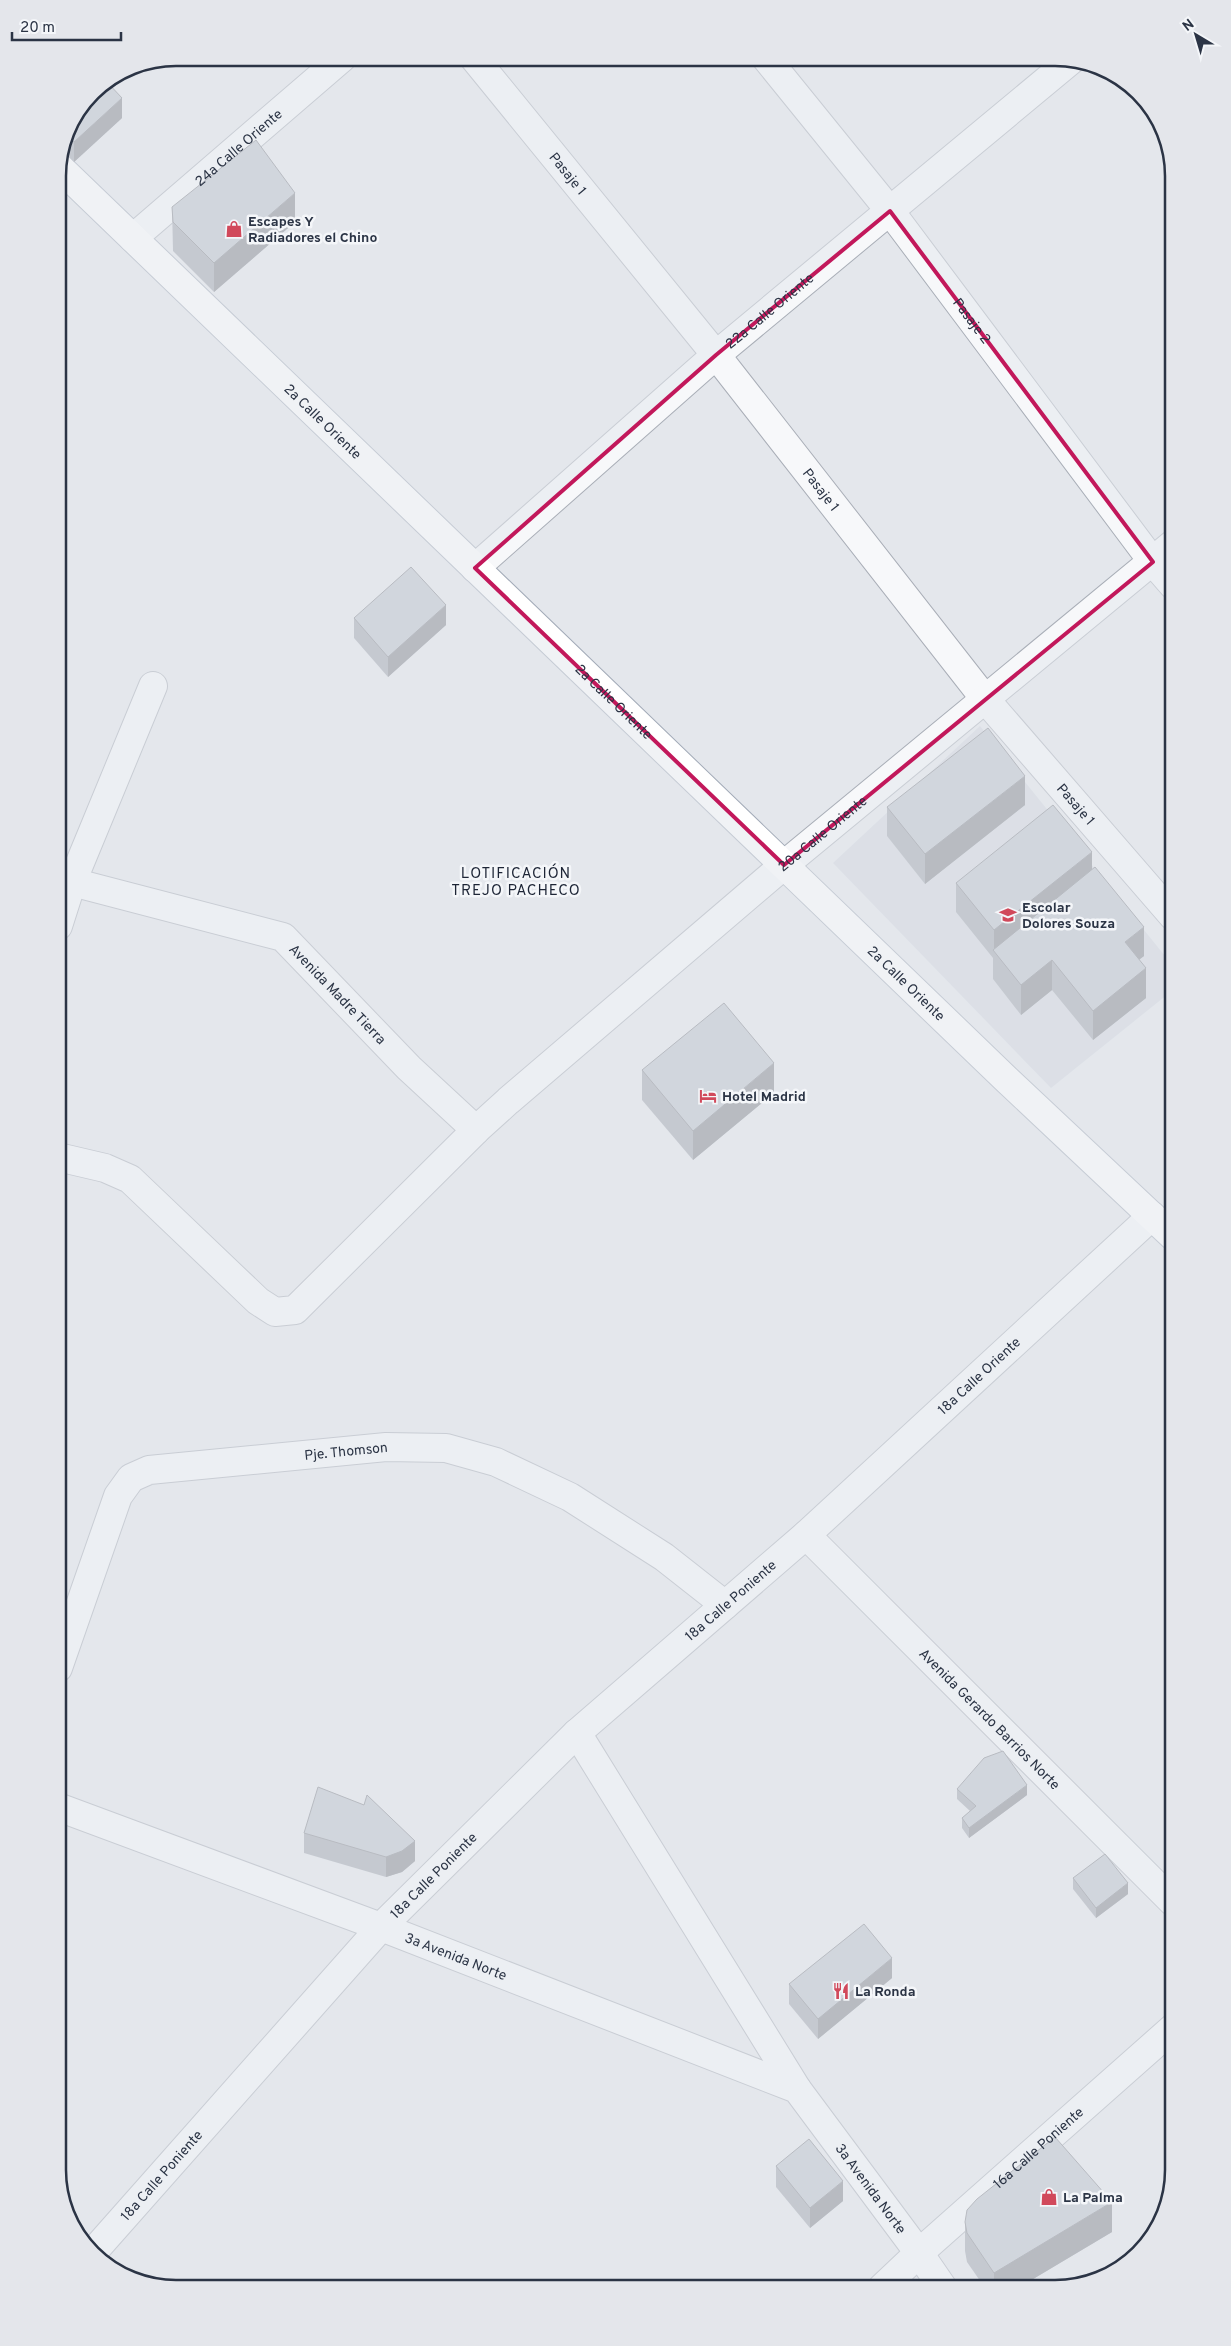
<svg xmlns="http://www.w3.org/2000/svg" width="1231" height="2346" font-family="Overpass,sans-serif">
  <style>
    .built { fill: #d2d6de }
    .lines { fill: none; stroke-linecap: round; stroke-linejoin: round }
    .minor-casing { stroke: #a9aeb7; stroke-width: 30 }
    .major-casing { stroke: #a3abb8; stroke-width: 30 }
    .minor { stroke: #f7f8fa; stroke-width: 28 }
    .major { stroke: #fff; stroke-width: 28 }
    .wall { fill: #a1a5ae }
    .shaded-wall { fill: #83868d }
    .building { fill: #bbc0ca; stroke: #83868d }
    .marked { fill: none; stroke: #c2185b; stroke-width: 4; stroke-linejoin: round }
    .labels { text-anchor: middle; stroke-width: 5; stroke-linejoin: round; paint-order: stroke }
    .street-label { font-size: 14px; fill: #2b3445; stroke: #f4f6f9 }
    .poi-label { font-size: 14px; font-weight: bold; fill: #2b3445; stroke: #f4f6f9; text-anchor: start }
    .neighbourhood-label { font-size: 15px; letter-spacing: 1px; fill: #1d2536; stroke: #f4f6f9 }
    .rim { fill: none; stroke: #2b3445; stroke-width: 2.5 }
  </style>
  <rect width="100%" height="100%" fill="#e4e7ec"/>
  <!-- built -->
  <polygon class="built" points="980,726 1173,966 1173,990 1051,1088 833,863"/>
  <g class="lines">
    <!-- minor casing -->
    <g class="minor-casing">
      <g id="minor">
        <path id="s1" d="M474,58L716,355L985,699L1173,916"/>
        <path id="s2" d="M766,58L890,211L1153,562L1173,585"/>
        <path id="s3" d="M133,238L342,58"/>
        <path id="s4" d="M475,568L716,355L1070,61"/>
        <path id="s5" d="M58,877L72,882L283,937L409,1068L476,1130"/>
        <polyline points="58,926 72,882 153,686"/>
        <path id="s6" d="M58,1157L105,1168L130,1179L258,1301L275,1312L295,1310L476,1130L508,1101L784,865L1173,544"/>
        <path id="s7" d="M806,1535L1173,1902"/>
        <path id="s8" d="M58,1668L118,1496L131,1478L149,1470L386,1447L446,1448L496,1462L570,1497L664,1557L725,1605"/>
        <polyline points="577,1733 797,2089"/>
        <path id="s9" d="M58,1807L381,1927L797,2089L919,2253L943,2288"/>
        <path id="s10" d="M95,2250L381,1927L577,1733L806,1535L1152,1216"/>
        <path id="s11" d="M882,2288L919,2253L1173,2028"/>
      </g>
    </g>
    <!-- major casing -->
    <g class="major-casing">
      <g id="major">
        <path id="s12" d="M58,166L1006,1079L1173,1236"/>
      </g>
    </g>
    <!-- minor -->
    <use href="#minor" class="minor"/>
    <!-- major -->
    <use href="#major" class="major"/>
  </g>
  <!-- wall -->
  <g class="wall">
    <polygon points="122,118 74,162 62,149 67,130"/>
    <polygon points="172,207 295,222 214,292 173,251"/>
    <polygon points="354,618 446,625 388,677 354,638"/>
    <polygon points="1025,805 925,884 887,836 887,807"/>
    <polygon points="1092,870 1144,956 1139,959 1146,998 1093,1040 1052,990 1021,1015 993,979 993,958 956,912 956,883"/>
    <polygon points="642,1070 774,1093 693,1160 642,1100"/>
    <polygon points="957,1789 1027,1795 969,1838 962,1828 962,1818 970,1811 957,1799"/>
    <polygon points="304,1833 415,1861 402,1872 386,1877 304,1853"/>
    <polygon points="1073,1878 1128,1894 1096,1918 1073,1889"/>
    <polygon points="892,1978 818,2039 789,2004 789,1984"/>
    <polygon points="776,2166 843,2201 810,2228 776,2187"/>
    <polygon points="965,2222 1112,2232 1018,2288 985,2288 967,2262 965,2251"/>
  </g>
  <!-- shaded-wall -->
  <g class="shaded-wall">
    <polygon points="122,98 122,118 74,162 74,142"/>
    <polygon points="295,193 295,222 214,292 214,263"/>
    <polygon points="63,424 63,444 58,448 58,428"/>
    <polygon points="446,605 446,625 388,677 388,657"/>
    <polygon points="1025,776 1025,805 925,884 925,854"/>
    <polygon points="1092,852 1092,882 994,951 994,930"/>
    <polygon points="1144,927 1144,956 1125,971 1125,942"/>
    <polygon points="1052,960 1052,990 1021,1015 1021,985"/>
    <polygon points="1146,968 1146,998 1093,1040 1093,1011"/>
    <polygon points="774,1063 774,1093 693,1160 693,1131"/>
    <polygon points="1027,1785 1027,1795 969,1838 969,1828"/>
    <polygon points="415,1841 415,1861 402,1872 386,1877 386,1857"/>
    <polygon points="1128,1883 1128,1894 1096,1918 1096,1908"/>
    <polygon points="892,1958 892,1978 818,2039 818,2019"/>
    <polygon points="843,2181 843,2201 810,2228 810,2208"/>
    <polygon points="1112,2202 1112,2232 1018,2288 994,2288 994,2273"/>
  </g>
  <!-- building -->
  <g class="building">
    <polygon points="107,82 122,98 74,142 66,133 67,130 92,92"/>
    <polygon points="256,140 295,193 214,263 173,222 172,207"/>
    <polygon points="58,419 63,424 58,428"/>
    <polygon points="411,567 446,605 388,657 354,618"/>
    <polygon points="988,728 1025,776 925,854 887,807"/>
    <polygon points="1053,805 1092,852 994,930 956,883"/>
    <polygon points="1095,867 1144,927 1125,942 1146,968 1093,1011 1052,960 1021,985 993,950"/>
    <polygon points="724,1003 774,1063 693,1131 642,1070"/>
    <polygon points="1003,1751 1027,1785 969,1828 962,1818 976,1806 957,1789 984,1758"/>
    <polygon points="318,1787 364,1805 367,1795 415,1841 402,1851 386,1857 304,1833"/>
    <polygon points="1105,1854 1128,1883 1096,1908 1073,1878"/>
    <polygon points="864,1924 892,1958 818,2019 789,1984"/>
    <polygon points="1055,2137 1112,2202 994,2273 967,2233 965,2222 967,2210 977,2199"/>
    <polygon points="809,2139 843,2181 810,2208 776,2166"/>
  </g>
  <!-- marked area -->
  <path d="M0 0H1231V2346H0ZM890,211L1153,562L784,865L475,568L716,355Z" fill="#e4e7ec" fill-opacity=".55" fill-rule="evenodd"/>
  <path class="marked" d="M890,211L1153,562L784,865L475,568L716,355Z"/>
  <!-- icons -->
  <defs>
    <g id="shop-bare" transform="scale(1.35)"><path d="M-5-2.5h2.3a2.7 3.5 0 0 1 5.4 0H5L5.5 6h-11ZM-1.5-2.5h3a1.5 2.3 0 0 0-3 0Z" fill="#d1495b" stroke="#f4f6f9" stroke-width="2.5" paint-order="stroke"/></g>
    <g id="school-bare" transform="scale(1.35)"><path d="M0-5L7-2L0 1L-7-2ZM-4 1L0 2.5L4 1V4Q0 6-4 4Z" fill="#d1495b" stroke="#f4f6f9" stroke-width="2.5" paint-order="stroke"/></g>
    <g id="hotel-bare" transform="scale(1.35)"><path d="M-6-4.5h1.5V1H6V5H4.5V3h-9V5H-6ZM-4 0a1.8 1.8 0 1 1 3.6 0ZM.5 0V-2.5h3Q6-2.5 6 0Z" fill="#d1495b" stroke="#f4f6f9" stroke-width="2.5" paint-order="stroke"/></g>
    <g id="restaurant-bare" transform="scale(1.35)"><path d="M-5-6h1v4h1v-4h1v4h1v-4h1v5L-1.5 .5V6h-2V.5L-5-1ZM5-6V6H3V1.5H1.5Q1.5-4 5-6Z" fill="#d1495b" stroke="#f4f6f9" stroke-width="2.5" paint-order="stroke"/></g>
  </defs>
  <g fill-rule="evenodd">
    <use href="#shop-bare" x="234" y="229"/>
    <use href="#school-bare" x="1008" y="915"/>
    <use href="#hotel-bare" x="708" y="1096"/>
    <use href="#restaurant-bare" x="841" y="1991"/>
    <use href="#shop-bare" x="1049" y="2197"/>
  </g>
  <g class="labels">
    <!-- street labels -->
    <g class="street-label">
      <text dy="5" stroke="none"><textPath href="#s3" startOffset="139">24a Calle Oriente</textPath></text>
      <text dy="5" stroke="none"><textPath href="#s1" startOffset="149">Pasaje 1</textPath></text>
      <text dy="5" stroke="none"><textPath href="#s4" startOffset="391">22a Calle Oriente</textPath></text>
      <text dy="5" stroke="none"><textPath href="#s2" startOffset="334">Pasaje 2</textPath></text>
      <text dy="5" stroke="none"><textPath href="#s12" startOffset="368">2a Calle Oriente</textPath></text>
      <text dy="5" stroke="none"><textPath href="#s1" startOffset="554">Pasaje 1</textPath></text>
      <text dy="5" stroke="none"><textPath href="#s12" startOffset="772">2a Calle Oriente</textPath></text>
      <text dy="5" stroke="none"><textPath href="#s1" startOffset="959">Pasaje 1</textPath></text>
      <text dy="5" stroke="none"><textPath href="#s6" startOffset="1004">20a Calle Oriente</textPath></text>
      <text dy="5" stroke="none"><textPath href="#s12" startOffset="1178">2a Calle Oriente</textPath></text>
      <text dy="5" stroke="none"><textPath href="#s5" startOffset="312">Avenida Madre Tierra</textPath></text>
      <text dy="5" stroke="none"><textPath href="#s10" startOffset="1245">18a Calle Oriente</textPath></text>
      <text dy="5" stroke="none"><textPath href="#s8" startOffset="422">Pje. Thomson</textPath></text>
      <text dy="5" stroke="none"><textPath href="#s10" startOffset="910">18a Calle Poniente</textPath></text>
      <text dy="5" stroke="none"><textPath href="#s7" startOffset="260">Avenida Gerardo Barrios Norte</textPath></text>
      <text dy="5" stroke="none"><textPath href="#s10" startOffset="505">18a Calle Poniente</textPath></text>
      <text dy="5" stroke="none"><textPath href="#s9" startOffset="425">3a Avenida Norte</textPath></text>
      <text dy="5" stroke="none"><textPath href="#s11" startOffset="210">16a Calle Poniente</textPath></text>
      <text dy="5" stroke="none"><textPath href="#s10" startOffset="100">18a Calle Poniente</textPath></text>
      <text dy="5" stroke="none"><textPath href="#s9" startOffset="915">3a Avenida Norte</textPath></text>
    </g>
    <!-- poi labels -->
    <g class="poi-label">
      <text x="248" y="226">Escapes Y<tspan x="248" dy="16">Radiadores el Chino</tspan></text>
      <text x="1022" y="912">Escolar<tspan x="1022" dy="16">Dolores Souza</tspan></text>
      <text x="722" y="1101">Hotel Madrid</text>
      <text x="855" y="1996">La Ronda</text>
      <text x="1063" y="2202">La Palma</text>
    </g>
    <!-- neighbourhood labels -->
    <g class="neighbourhood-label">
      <text x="516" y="878">LOTIFICACIÓN<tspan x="516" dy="17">TREJO PACHECO</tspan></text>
    </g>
  </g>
  <!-- crop -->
  <path d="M0 0H1231V2346H0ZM176 66H1055A110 110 0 0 1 1165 176V2170A110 110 0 0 1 1055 2280H176A110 110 0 0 1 66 2170V176A110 110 0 0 1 176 66Z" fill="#e4e6eb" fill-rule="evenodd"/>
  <path class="rim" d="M176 66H1055A110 110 0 0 1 1165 176V2170A110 110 0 0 1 1055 2280H176A110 110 0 0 1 66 2170V176A110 110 0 0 1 176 66Z"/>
  <!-- north arrow -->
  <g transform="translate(1196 35) rotate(322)" stroke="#f4f6f9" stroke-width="4" paint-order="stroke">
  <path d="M0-4L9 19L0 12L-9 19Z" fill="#2b3445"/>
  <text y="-8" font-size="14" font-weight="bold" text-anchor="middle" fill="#2b3445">N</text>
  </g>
  <!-- scale -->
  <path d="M12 32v8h109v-8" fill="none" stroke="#2b3445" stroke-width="2.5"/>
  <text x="20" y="32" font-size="15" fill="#2b3445" stroke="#f4f6f9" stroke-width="4" paint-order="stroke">20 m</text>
</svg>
